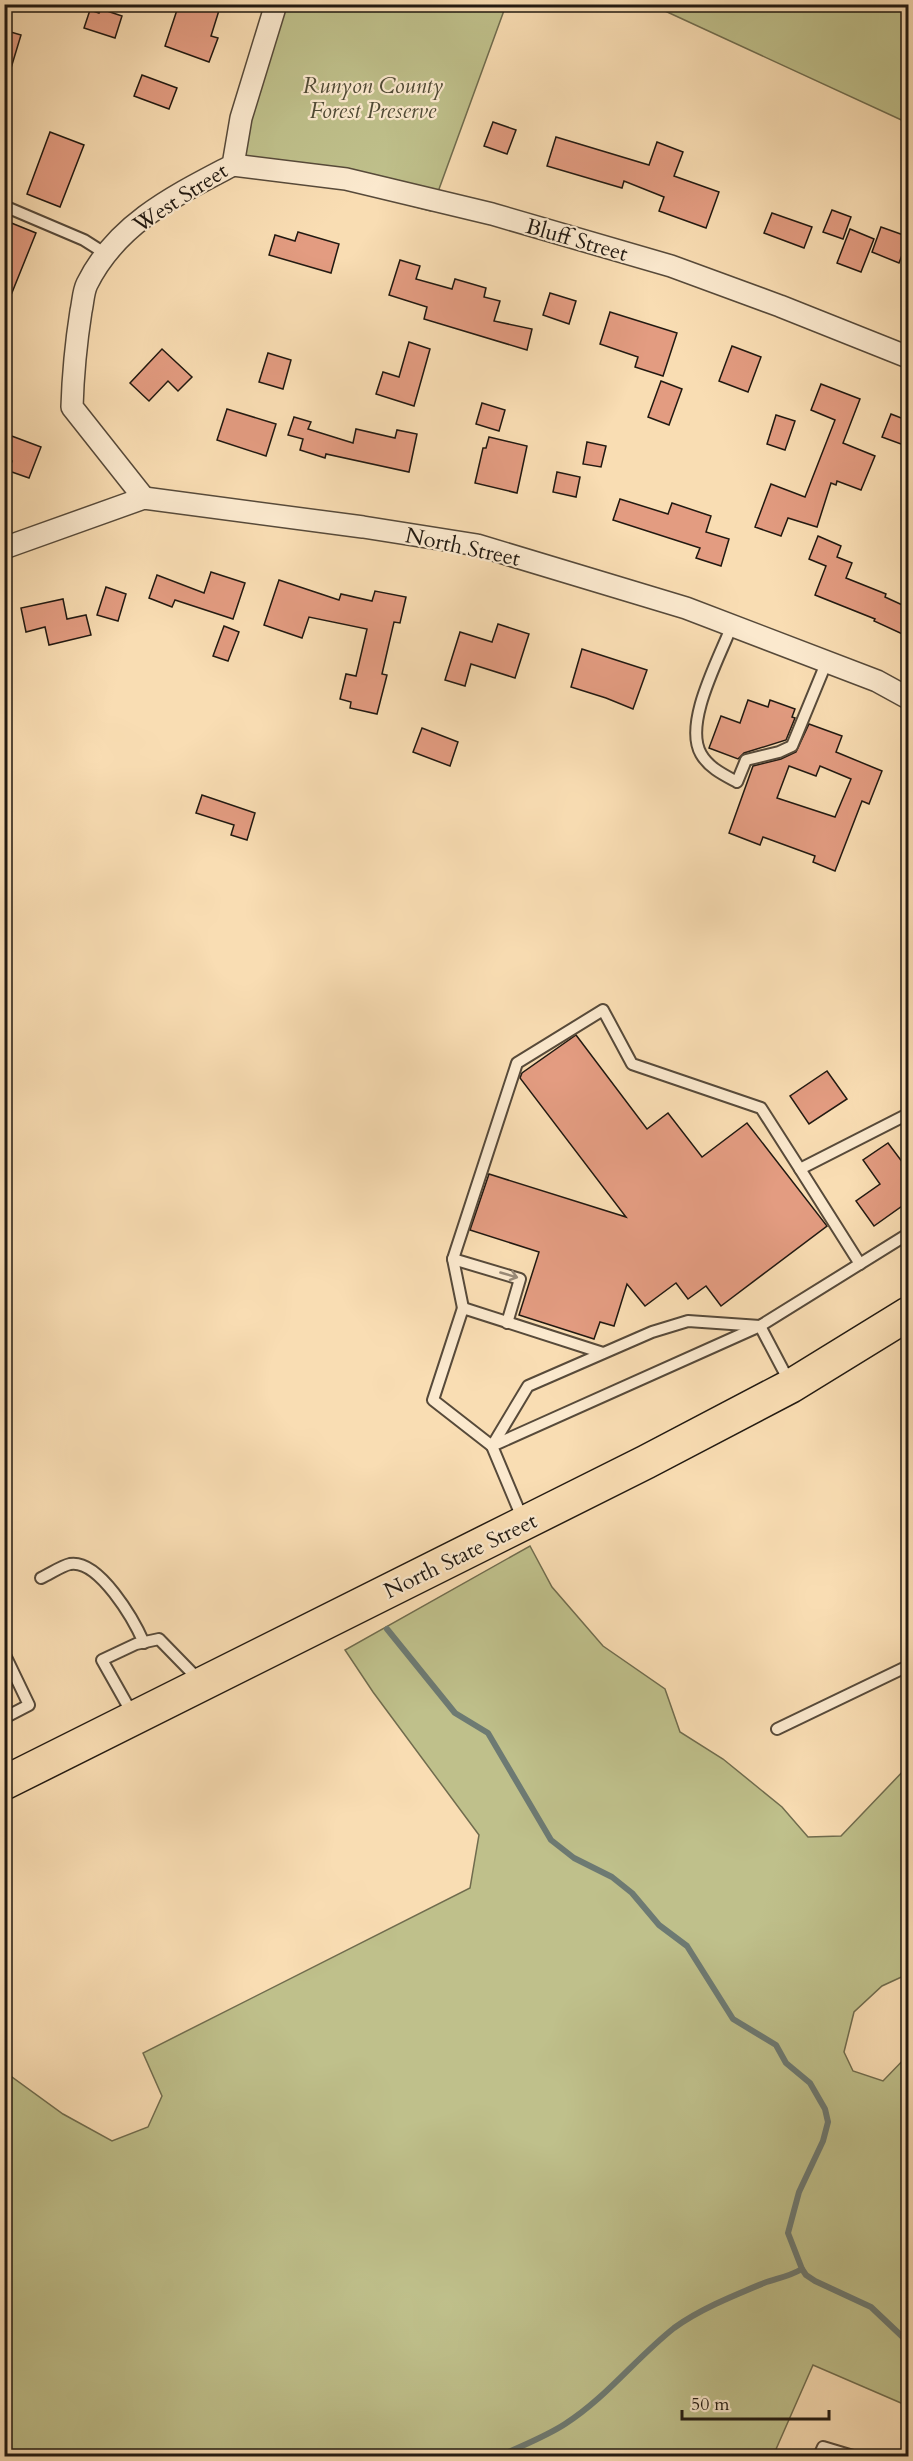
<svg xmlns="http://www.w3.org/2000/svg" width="913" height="2461" font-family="Cardo,serif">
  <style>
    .green { fill: #bfc08b; stroke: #706c4e; stroke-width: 1.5 }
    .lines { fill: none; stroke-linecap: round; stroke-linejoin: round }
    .stream { stroke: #6d7a73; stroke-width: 6 }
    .building { fill: #e39c81; stroke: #211911; stroke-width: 1.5; fill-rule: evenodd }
    .service-casing { stroke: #574a3a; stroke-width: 14 }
    .minor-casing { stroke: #574a3a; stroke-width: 24 }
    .primary-casing { stroke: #211911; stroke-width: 36 }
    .service { stroke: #fbe9ce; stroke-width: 10 }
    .minor { stroke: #fbe9ce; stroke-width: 21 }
    .primary { stroke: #f9ddb3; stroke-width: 33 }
    .oneway { stroke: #998b79 }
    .labels { text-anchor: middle; stroke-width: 4.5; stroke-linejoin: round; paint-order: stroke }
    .park-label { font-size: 22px; font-style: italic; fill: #504b36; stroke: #fbe9ce }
    .street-label { font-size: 22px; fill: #211911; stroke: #fbe9ce }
  </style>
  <rect width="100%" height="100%" fill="#f9ddb3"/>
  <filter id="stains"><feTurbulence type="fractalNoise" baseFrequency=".00333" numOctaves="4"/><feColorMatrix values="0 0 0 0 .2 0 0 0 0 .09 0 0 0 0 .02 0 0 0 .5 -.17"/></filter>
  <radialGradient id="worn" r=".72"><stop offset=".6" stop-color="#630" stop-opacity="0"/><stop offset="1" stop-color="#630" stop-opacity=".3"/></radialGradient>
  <!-- green -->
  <g class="green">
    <polygon points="283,5 506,5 431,211 343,187 233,172"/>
    <polygon points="652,5 908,5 908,123"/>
    <polygon points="530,1546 552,1587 603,1646 665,1689 680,1732 723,1759 782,1807 808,1837 841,1836 908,1766 908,1974 882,1986 854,2012 844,2052 853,2071 883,2081 908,2055 908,2406 813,2365 773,2456 5,2456 5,2072 63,2114 112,2141 148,2127 162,2096 143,2053 470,1888 479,1835 373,1692 345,1650"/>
  </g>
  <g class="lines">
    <!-- stream -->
    <g class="stream">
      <polyline points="387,1629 455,1713 488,1733 551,1840 574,1858 612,1877 632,1893 659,1925 687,1946 733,2019 776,2045 786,2063 810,2083 825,2109 828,2122 823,2141 799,2192 788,2233 802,2269 806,2275 815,2281 871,2307 908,2342"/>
      <path d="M500,2456C521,2446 545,2437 565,2424C606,2398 636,2358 674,2328C700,2309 735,2295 764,2283C778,2278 788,2277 802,2269"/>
    </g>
  </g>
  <!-- building -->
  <g class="building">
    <polygon points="179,4 221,4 211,36 218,38 209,62 165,46"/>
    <polygon points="101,9 122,16 115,38 84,28 90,10 99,13"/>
    <polygon points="4,30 21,35 8,78 4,77"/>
    <polygon points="142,75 177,88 169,109 134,96"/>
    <polygon points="493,122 516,130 507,154 484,146"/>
    <polygon points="50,132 84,145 60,207 27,194"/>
    <polygon points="556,137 649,165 657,142 683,152 674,176 719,192 706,228 659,211 664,197 624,181 622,188 547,166"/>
    <polygon points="832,210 851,217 843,239 823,232"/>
    <polygon points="772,213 812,227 804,248 764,233"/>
    <polygon points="4,220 36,233 5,310 4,310"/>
    <polygon points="881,227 909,237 899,263 872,252"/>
    <polygon points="850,229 874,239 861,272 837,263"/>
    <polygon points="298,232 339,244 331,273 269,255 275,235 295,241"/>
    <polygon points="400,260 420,266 416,279 452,289 455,279 486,288 484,297 500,301 494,321 532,329 527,350 424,319 427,307 389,295"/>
    <polygon points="550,293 576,301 569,324 543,315"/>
    <polygon points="610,312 677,333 663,376 635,367 638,357 600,344"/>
    <polygon points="409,342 430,349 414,406 376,394 383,372 399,377"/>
    <polygon points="732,346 761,357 748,392 719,381"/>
    <polygon points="162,349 192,377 178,391 168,381 149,401 130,383"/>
    <polygon points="268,353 291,360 283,389 259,382"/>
    <polygon points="661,381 682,389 669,425 648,417"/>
    <polygon points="821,384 860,399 843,443 875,456 861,490 837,481 836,485 831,483 817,527 788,518 781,536 755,527 771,484 805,497 835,420 811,410"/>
    <polygon points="482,403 505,410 499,431 476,424"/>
    <polygon points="227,409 276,424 266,456 217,440"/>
    <polygon points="891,414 909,421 909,447 882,437"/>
    <polygon points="776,415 795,421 785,450 767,444"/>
    <polygon points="294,417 311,422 308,429 353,443 356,429 395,438 397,430 417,434 409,472 326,454 325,458 300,450 303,439 288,435"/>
    <polygon points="9,435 41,447 29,478 9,471 12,461 4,458 4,447"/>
    <polygon points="489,437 527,446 517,493 475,483 483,448 486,448"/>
    <polygon points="587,442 606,446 601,467 583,464"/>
    <polygon points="557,472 580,477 576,497 553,492"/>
    <polygon points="620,499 668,514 672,503 711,516 706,532 729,539 721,566 696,558 700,548 613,520"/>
    <polygon points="818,536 841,546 837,557 852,563 846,578 886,594 885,597 909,608 909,637 874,621 875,619 815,595 826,566 809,559"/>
    <polygon points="211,572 245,583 233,619 175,600 172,607 149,598 157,575 204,593"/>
    <polygon points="279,580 339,600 341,594 372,601 375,591 406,597 400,623 394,622 382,674 387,675 377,714 350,708 351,702 340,699 346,674 356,676 367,629 309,617 302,638 264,625"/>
    <polygon points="106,587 126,594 118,621 97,615"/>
    <polygon points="63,599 67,619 86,615 91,635 49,645 45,627 26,632 21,608"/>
    <polygon points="498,624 529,634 515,678 471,664 465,686 445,680 460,632 492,642"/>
    <polygon points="224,626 239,632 228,661 213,656"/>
    <polygon points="582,649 647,670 633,709 606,698 571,687"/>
    <polygon points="748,700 768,707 770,700 795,709 792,717 795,718 786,740 744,753 738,759 709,748 721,716 740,723"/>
    <path d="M809,724L842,736L836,752L882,771L869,804L862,801L835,871L813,862L815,856L763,837L760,845L729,833L753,766L781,759L796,752ZM789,766L816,776L820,766L851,779L835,817L777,798Z"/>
    <polygon points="422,728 458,742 450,766 413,752"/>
    <polygon points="202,795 255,813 247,840 231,835 234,825 196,813"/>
    <polygon points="576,1035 647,1129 668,1113 702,1157 747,1123 827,1226 721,1306 706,1286 688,1299 676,1283 645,1306 627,1284 614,1326 600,1322 594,1339 519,1315 539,1252 470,1230 489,1174 626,1217 520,1078 522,1073"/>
    <polygon points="827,1071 847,1099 809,1124 790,1096"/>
    <polygon points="888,1143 909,1171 909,1201 874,1226 856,1201 880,1184 863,1160"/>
  </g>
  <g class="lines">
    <!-- service casing -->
    <g class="service-casing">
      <g id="service">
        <polyline points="4,206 84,240 106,254"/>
        <path d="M732,625C720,657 683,723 701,754C709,768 724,775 737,782L746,760L779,752L792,746L827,661"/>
        <polyline points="800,1169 860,1264"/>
        <polyline points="453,1259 520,1279 507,1323"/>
        <polyline points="463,1308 453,1259 517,1063 603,1010 632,1064 761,1108 800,1169 908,1114"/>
        <polyline points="603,1353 463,1308 433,1400 492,1446 528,1386 652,1332 688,1321 760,1326 908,1234"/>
        <polyline points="523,1520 492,1446 760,1326 790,1383"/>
        <path d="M41,1578C50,1574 61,1566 70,1564C99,1559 134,1620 144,1643"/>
        <polyline points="4,1653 29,1705 4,1718"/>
        <polyline points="133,1715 102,1660 136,1644 159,1639 199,1680"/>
        <polyline points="777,1729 908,1666"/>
        <polyline points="819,2456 823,2447 853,2456"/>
      </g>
    </g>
    <!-- minor casing -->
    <g class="minor-casing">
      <g id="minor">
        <polyline points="233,165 346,179 492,214 671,266 780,306 908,357"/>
        <path d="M144,498L72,407C73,374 76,343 81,311C83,303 83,292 87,284C117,223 176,195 233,165L241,118L276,4"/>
        <polyline points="4,548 144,498 363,527 477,545 686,608 877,681 908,698"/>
      </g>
    </g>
    <!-- primary casing -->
    <g class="primary-casing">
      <polyline id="primary" points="4,1783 646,1462 791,1386 908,1314"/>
    </g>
    <!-- service -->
    <use href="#service" class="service"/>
    <!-- minor -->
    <use href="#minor" class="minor"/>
    <!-- primary -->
    <use href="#primary" class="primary"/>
  </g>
  <!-- one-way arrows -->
  <defs><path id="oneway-shaft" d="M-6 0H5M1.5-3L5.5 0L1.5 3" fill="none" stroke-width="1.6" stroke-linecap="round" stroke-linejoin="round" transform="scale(1.5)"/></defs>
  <use class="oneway" href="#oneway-shaft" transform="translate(509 1275) rotate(16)"/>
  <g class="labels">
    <!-- park labels -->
    <g class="park-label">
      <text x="373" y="93">Runyon County<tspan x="373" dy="25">Forest Preserve</tspan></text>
    </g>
    <!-- street labels -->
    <g class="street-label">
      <text transform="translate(180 197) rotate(-33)" y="8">West Street</text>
      <text transform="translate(577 239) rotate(16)" y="8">Bluff Street</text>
      <text transform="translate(463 546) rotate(12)" y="8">North Street</text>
      <text transform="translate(460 1555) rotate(-26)" y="8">North State Street</text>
    </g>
  </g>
  <!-- margin -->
  <rect width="913" height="2461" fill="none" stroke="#f9ddb3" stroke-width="24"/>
  <rect x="6" y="6" width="901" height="2449" fill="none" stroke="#211911" stroke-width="3"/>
  <rect x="12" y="12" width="889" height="2437" fill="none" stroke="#211911" stroke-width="1.5"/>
  <!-- scale -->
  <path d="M682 2410v9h147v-9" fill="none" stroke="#211911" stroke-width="3"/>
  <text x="691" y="2410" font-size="18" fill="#211911" stroke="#fbe9ce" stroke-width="4.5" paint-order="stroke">50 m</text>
  <rect width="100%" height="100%" filter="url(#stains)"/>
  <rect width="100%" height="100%" fill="url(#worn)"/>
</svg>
